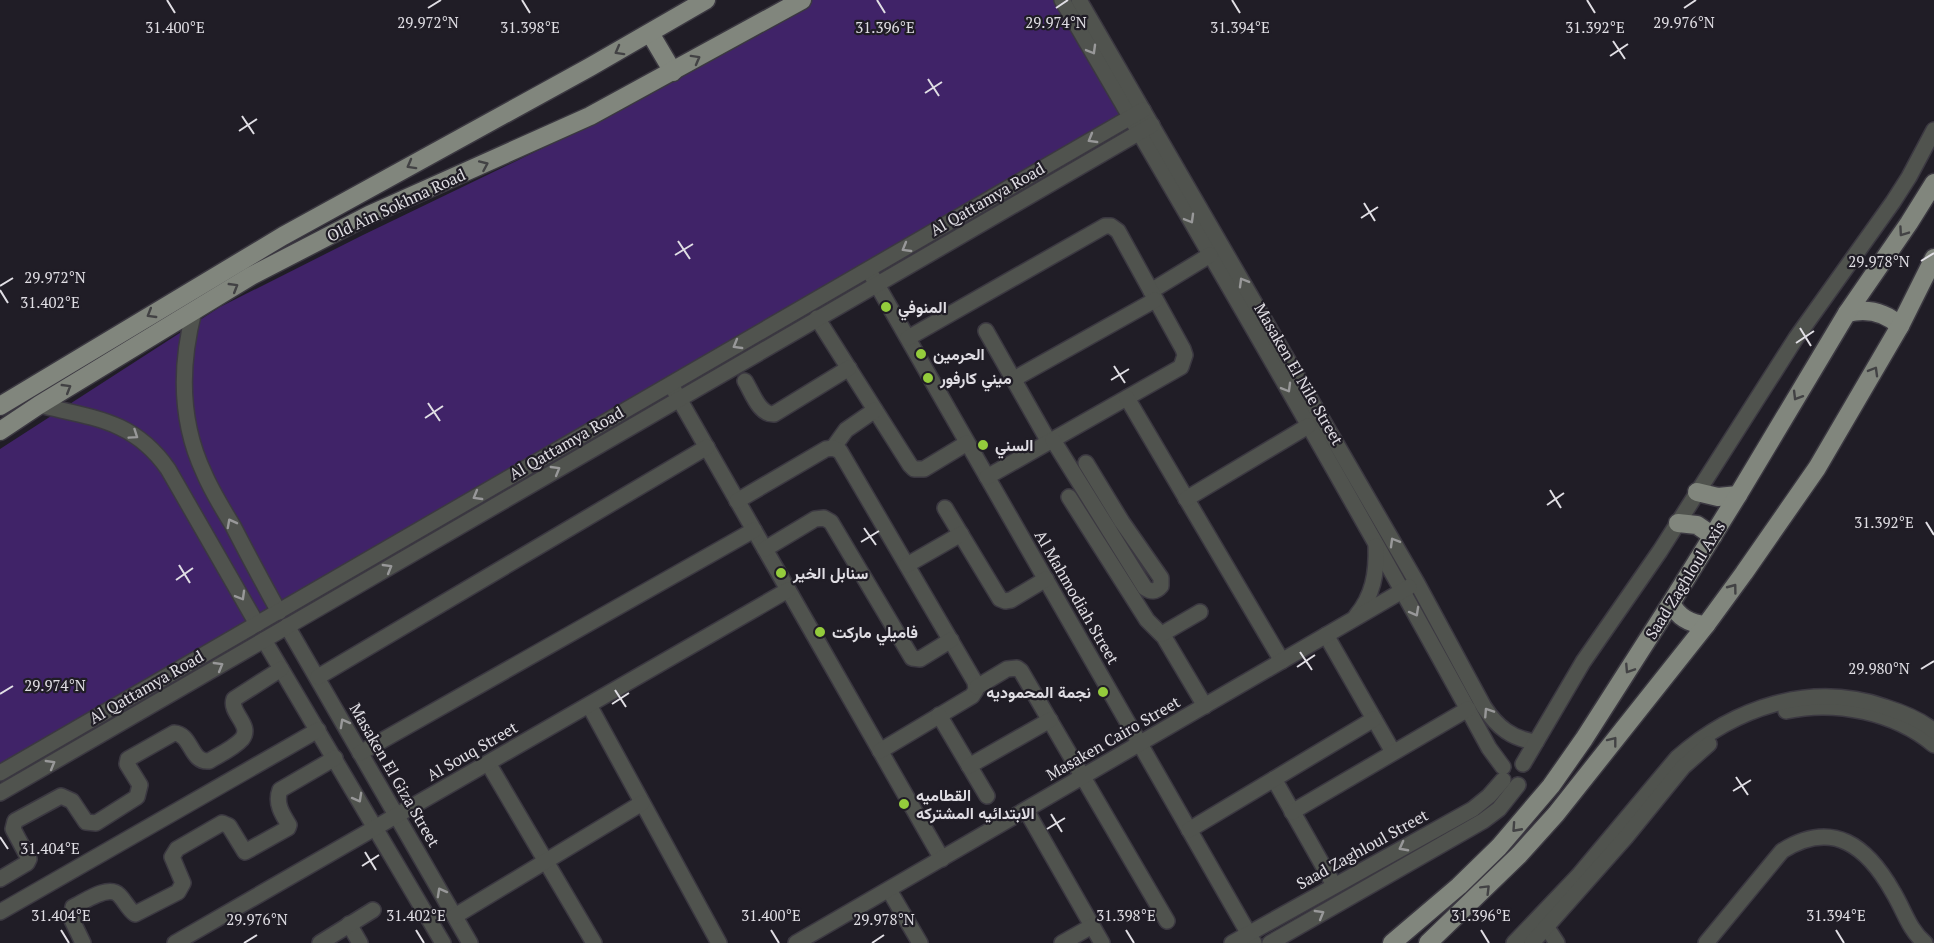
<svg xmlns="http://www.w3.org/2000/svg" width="1934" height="943" font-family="'PT Serif',Vazirmatn,serif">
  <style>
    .green { fill: #402368 }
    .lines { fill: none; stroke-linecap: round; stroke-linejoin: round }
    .minor-casing { stroke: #3b3841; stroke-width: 18 }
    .major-casing { stroke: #3b3841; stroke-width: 21 }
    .minor { stroke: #50534e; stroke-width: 15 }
    .major { stroke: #81867d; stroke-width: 18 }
    .oneway { stroke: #989899 }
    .oneway2 { stroke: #424244 }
    .ticks { fill: none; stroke: #e0dee4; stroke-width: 2 }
    .poi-dot { fill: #94cc3c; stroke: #201d26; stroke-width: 2 }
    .labels { text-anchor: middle; stroke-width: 4.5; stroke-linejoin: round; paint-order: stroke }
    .street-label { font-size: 16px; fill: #e0dee4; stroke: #201d26 }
    .poi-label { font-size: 16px; font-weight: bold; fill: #e0dee4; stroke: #201d26; text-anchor: start }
    .ticks-label { font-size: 15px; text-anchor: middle; fill: #e0dee4; stroke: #201d26; stroke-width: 4.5; stroke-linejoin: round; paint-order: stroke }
  </style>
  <rect width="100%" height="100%" fill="#201d26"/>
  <!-- green -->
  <polygon class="green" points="807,0 1063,0 1130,116 0,765 0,449 220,307 363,235 543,148 673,72"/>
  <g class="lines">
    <!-- minor casing -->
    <g class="minor-casing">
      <g id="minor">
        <path d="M1062,0C1207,248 1352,496 1489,748L1503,767"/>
        <path d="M1079,0L1417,583L1484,707C1497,727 1512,739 1536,742"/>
        <polyline points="872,276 1254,943"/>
        <polyline points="1151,291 1210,255"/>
        <path d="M194,311C180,365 180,422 204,473C212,492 223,509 233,526C248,555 263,583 279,612"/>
        <polyline points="817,318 910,465 914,469 924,469 967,443"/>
        <polyline points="986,331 1049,442"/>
        <polyline points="908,338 1105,226 1111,226 1118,231 1183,349 1185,355 1181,367 987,477"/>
        <polyline points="1014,379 1155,300"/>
        <path d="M745,381C752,392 759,415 774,414L849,368"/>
        <polyline points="674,390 942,859"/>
        <polyline points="1127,398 1282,661"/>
        <path d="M39,405C93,418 134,420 168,469L257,624"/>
        <path d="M1053,440L1145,588C1151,592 1156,592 1161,586V578L1122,522L1086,463"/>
        <polyline points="833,448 846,430 875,410"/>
        <polyline points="1069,497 1147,620 1164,637 1205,706"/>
        <polyline points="1186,499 1308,426"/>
        <polyline points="737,501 826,449 833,448 840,451 975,682 976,690 972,696 880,751"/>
        <polyline points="945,508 1000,599 1005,601 1011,600 1046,579"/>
        <polyline points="765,549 815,519 824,518 831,522 912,658 920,659 951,640"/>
        <polyline points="907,565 961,534"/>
        <path d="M1356,616C1373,596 1377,573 1376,546"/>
        <polyline points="287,626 470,943"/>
        <polyline points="1162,634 1200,612"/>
        <polyline points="1326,635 1393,752"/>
        <polyline points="264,640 443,943"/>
        <polyline points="318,677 707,447"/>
        <polyline points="977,687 1007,669 1017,668 1021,671 1167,921"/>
        <polyline points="589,705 719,943"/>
        <path d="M1786,711C1835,700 1895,712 1934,745"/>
        <polyline points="939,715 987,796"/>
        <polyline points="360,753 754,530"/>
        <polyline points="488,763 594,943"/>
        <polyline points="1523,764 1583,662 1660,551 1796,338 1893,202 1909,177 1934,130"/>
        <polyline points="969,766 1050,720"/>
        <polyline points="0,773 1143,110"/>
        <polyline points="1274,779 1334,885"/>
        <polyline points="0,793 1152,125"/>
        <polyline points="1026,810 1102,943"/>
        <polyline points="1292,812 1468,709"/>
        <polyline points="1189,830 1374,719"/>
        <path d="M0,879L27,863L29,859L13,829L15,821L61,796L72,801L86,822L96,823L137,797L140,785L127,764L128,759L174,733C192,734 190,763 209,761C219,755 234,748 242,739C253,725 229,713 234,699L281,669"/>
        <polyline points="889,890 920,943"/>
        <polyline points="0,912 318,730"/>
        <polyline points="455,916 642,803"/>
        <polyline points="1542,920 1557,943"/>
        <polyline points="349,924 360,943"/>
        <path d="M83,943L71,918L73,907C84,902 108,884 119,895C125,901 128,909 135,914L178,892L183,883L172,857L177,849L222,823L229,826L245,852L288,828L289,825C282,814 275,803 280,790L335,758"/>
        <polyline points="175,943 788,590"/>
        <polyline points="320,943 373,910"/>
        <polyline points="796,943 1409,587"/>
        <polyline points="1062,943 1092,926"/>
        <polyline points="1232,943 1473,809 1489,796 1503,780"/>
        <polyline points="1270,943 1483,821 1499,809 1518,785"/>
        <path d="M1514,943L1578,876L1677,758C1734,708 1810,681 1885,707C1901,712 1921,720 1934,731"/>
        <polyline points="1532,943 1626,837 1683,767 1709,744"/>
        <path d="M1706,943L1782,851C1833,819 1867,846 1893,892C1904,910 1909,930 1925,943"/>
      </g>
    </g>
    <!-- major casing -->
    <g class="major-casing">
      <g id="major">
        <polyline points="650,33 673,72"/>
        <path d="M1847,313C1867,308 1885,312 1900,326"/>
        <polyline points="0,406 283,236 590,67 706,0"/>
        <polyline points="0,431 39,405 251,276 369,215 590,116 802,0"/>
        <polyline points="1697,492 1718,497 1738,495"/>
        <polyline points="1678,523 1697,525 1713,536"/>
        <path d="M1671,603C1678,617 1690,624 1706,625"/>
        <polyline points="1392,943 1459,886 1499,847 1551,786 1584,739 1671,603 1738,495 1847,313 1909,223 1934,183"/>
        <polyline points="1428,943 1519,855 1556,814 1706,625 1744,573 1817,468 1900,326 1934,258"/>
      </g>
    </g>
    <!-- minor -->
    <use href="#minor" class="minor"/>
    <!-- major -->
    <use href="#major" class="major"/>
  </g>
  <!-- one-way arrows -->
  <defs><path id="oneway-chevron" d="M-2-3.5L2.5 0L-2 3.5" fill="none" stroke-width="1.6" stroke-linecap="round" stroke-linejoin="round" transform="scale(1.5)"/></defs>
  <g class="oneway">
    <use href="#oneway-chevron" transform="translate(1092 50) rotate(60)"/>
    <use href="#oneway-chevron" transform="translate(1092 139) rotate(150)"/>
    <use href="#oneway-chevron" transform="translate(1190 219) rotate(60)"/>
    <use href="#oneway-chevron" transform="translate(906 248) rotate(150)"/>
    <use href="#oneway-chevron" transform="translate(1243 282) rotate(-120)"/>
    <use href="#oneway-chevron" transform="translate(737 345) rotate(150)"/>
    <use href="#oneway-chevron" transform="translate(1287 388) rotate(60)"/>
    <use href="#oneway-chevron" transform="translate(134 435) rotate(34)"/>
    <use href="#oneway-chevron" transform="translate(556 470) rotate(-30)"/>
    <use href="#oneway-chevron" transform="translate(477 496) rotate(150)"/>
    <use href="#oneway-chevron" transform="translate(231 523) rotate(-118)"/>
    <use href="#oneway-chevron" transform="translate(1394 542) rotate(-120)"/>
    <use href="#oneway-chevron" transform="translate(388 568) rotate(-30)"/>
    <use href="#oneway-chevron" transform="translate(241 596) rotate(60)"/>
    <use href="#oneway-chevron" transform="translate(1415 612) rotate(61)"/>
    <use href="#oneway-chevron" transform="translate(219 666) rotate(-30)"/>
    <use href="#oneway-chevron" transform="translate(1488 712) rotate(-123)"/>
    <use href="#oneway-chevron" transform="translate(344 723) rotate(-119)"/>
    <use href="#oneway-chevron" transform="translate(51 764) rotate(-30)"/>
    <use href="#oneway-chevron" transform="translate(358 798) rotate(61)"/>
    <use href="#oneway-chevron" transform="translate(1403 847) rotate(152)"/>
    <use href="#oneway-chevron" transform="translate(441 892) rotate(-119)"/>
    <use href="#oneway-chevron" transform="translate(1320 914) rotate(-30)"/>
  </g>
  <g class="oneway2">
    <use href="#oneway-chevron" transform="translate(619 51) rotate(151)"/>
    <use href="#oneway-chevron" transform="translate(696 59) rotate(-29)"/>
    <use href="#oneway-chevron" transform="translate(411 165) rotate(151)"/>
    <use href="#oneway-chevron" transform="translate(484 165) rotate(-24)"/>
    <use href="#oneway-chevron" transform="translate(1903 232) rotate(125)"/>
    <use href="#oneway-chevron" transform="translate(234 287) rotate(-31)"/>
    <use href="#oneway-chevron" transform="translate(151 314) rotate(149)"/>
    <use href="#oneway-chevron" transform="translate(1874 371) rotate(-60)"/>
    <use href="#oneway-chevron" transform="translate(67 388) rotate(-31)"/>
    <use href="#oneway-chevron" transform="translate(1797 396) rotate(121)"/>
    <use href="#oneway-chevron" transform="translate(1733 588) rotate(-53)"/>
    <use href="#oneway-chevron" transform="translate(1629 669) rotate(123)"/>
    <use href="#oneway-chevron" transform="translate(1613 741) rotate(-52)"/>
    <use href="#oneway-chevron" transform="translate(1516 828) rotate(132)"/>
    <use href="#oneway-chevron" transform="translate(1486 889) rotate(-45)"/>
  </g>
  <!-- ticks -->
  <path class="ticks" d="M167,0L175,13M522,0L530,13M877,0L885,13M1232,0L1240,13M1587,0L1595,13M428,8L441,0M1056,8L1068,0M1684,8L1696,0M1613,41L1625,59M1610,56L1628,44M928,79L939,96M925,93L942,82M242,116L254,134M239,131L257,119M1364,203L1375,221M1361,218L1378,207M678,241L690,259M675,255L693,244M1921,261L1934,253M0,286L13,278M0,290L8,303M1800,328L1811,346M1796,343L1814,331M1114,366L1125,383M1111,380L1129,369M428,403L440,421M425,418L443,406M1550,490L1561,508M1547,505L1564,493M1926,522L1934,535M864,528L876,545M861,542L879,531M179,565L190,583M176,580L193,568M1300,652L1312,670M1297,667L1315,655M1921,669L1934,661M615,690L626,707M0,694L13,686M612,704L629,693M1736,777L1748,795M1733,791L1751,780M1051,814L1062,832M1047,829L1065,818M0,837L8,849M365,852L376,870M362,866L379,855M61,930L69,943M416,930L424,943M771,930L779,943M1126,930L1134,943M1481,930L1489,943M1836,930L1844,943M244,943L257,935M872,943L884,935"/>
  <!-- markers -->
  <g class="poi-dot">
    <circle cx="886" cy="307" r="6"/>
    <circle cx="921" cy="354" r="6"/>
    <circle cx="928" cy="378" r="6"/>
    <circle cx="983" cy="445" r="6"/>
    <circle cx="781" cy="573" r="6"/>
    <circle cx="820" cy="632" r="6"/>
    <circle cx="1103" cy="692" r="6"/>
    <circle cx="904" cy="804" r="6"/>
  </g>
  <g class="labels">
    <!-- street labels -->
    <g class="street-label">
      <text transform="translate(987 199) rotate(-30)" y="6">Al Qattamya Road</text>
      <text transform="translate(396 205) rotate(-25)" y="6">Old Ain Sokhna Road</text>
      <text transform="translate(1299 374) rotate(60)" y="6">Masaken El Nile Street</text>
      <text transform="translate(566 443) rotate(-30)" y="6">Al Qattamya Road</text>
      <text transform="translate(1685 580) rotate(-58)" y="6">Saad Zaghloul Axis</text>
      <text transform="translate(1077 597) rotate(60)" y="6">Al Mahmodiah Street</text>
      <text transform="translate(146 687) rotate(-30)" y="6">Al Qattamya Road</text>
      <text transform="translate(1113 738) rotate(-30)" y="6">Masaken Cairo Street</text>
      <text transform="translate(472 751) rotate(-30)" y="6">Al Souq Street</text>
      <text transform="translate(395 775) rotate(60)" y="6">Masaken El Giza Street</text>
      <text transform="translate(1362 849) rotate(-29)" y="6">Saad Zaghloul Street</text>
    </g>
    <!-- poi labels -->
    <g class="poi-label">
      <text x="898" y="313">المنوفي</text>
      <text x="933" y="360">الحرمين</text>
      <text x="940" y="384">ميني كارفور</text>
      <text x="995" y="451">السني</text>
      <text x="793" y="579">سنابل الخير</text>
      <text x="832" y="638">فاميلي ماركت</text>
      <text x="1091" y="698" text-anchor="end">نجمة المحموديه</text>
      <text x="916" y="801">القطاميه<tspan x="916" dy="18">الابتدائيه المشتركه</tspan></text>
    </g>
  </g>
  <g class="ticks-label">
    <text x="428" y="28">29.972°N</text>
    <text x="1684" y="28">29.976°N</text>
    <text x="1056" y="28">29.974°N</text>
    <text x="175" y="33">31.400°E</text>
    <text x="530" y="33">31.398°E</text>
    <text x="885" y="33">31.396°E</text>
    <text x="1240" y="33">31.394°E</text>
    <text x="1595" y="33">31.392°E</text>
    <text x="1879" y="267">29.978°N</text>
    <text x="55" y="283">29.972°N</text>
    <text x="50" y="308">31.402°E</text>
    <text x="1884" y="528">31.392°E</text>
    <text x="1879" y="674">29.980°N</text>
    <text x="55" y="691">29.974°N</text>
    <text x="50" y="854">31.404°E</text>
    <text x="61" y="921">31.404°E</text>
    <text x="416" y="921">31.402°E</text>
    <text x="771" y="921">31.400°E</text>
    <text x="1126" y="921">31.398°E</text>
    <text x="1481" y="921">31.396°E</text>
    <text x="1836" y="921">31.394°E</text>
    <text x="257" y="925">29.976°N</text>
    <text x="884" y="925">29.978°N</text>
  </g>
</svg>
